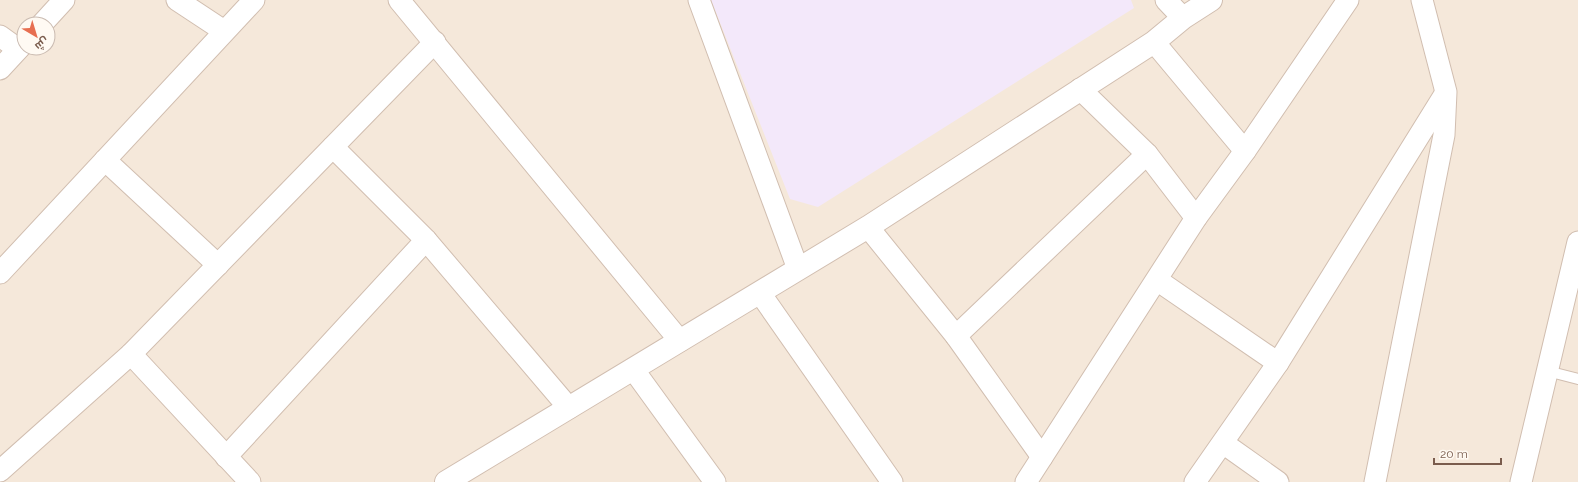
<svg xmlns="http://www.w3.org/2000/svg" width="1578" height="482" font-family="Raleway,Cairo,sans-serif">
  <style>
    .residential { fill: #f5e8da; fill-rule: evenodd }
    .education { fill: #f3e8fa }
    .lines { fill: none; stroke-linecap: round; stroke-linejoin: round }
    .service-casing { stroke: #d1beb0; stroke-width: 12 }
    .minor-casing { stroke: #d1beb0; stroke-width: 23 }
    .tertiary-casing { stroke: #d1beb0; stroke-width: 24 }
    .service { stroke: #fff; stroke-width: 10 }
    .minor { stroke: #fff; stroke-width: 21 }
    .tertiary { stroke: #fff; stroke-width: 22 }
  </style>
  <rect width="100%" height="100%" fill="#fdf6ec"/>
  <!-- residential -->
  <path class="residential" d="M0,0H1578V482H0ZM24,24H48V48H24Z"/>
  <!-- education -->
  <polygon class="education" points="711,0 1131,0 1134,8 818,207 790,199"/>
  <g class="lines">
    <!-- service casing -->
    <g class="service-casing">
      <polyline id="service" points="1547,371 1578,379"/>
    </g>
    <!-- minor casing -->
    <g class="minor-casing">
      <g id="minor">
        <polyline points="177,0 224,31"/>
        <polyline points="399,0 680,341"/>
        <polyline points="699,0 798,269"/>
        <polyline points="1166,0 1183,18"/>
        <polyline points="42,24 64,0"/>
        <polyline points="0,36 18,49"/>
        <polyline points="1154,42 1245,151"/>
        <polyline points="0,69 24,43"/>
        <polyline points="1080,89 1147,154 1196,218"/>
        <polyline points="333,147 426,240 569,408"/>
        <polyline points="105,160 218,265"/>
        <polyline points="868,227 956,336 1042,457"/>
        <polyline points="0,273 254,0"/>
        <polyline points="1157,280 1278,363"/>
        <polyline points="760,293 892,482"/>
        <polyline points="956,336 1147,154"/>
        <polyline points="131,354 250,482"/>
        <polyline points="633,369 715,482"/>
        <polyline points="1223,443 1278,482"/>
        <polyline points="226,457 426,240"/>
        <polyline points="0,471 131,354 435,42"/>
        <polyline points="1026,482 1196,218 1245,151 1348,0"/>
        <polyline points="1195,482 1278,363 1445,94"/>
        <polyline points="1375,482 1444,135 1446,92 1422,0"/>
        <polyline points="1521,482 1578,242"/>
      </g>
    </g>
    <!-- tertiary casing -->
    <g class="tertiary-casing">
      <polyline id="tertiary" points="446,482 868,227 1154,42 1183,18 1211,0"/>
    </g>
    <!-- service -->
    <use href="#service" class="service"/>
    <!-- minor -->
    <use href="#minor" class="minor"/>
    <!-- tertiary -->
    <use href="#tertiary" class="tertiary"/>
  </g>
  <!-- north arrow -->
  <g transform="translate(36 36) rotate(142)"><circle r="19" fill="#fffaf3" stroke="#cabbb1"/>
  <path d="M0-3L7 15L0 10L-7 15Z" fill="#e76f51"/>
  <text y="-6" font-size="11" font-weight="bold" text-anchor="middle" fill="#7a5c4d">ش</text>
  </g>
  <!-- scale -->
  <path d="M1434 458v6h67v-6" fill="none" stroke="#7a5c4d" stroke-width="2"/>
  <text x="1440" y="458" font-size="12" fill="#7a5c4d" stroke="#fffaf3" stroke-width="3" paint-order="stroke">20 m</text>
</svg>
